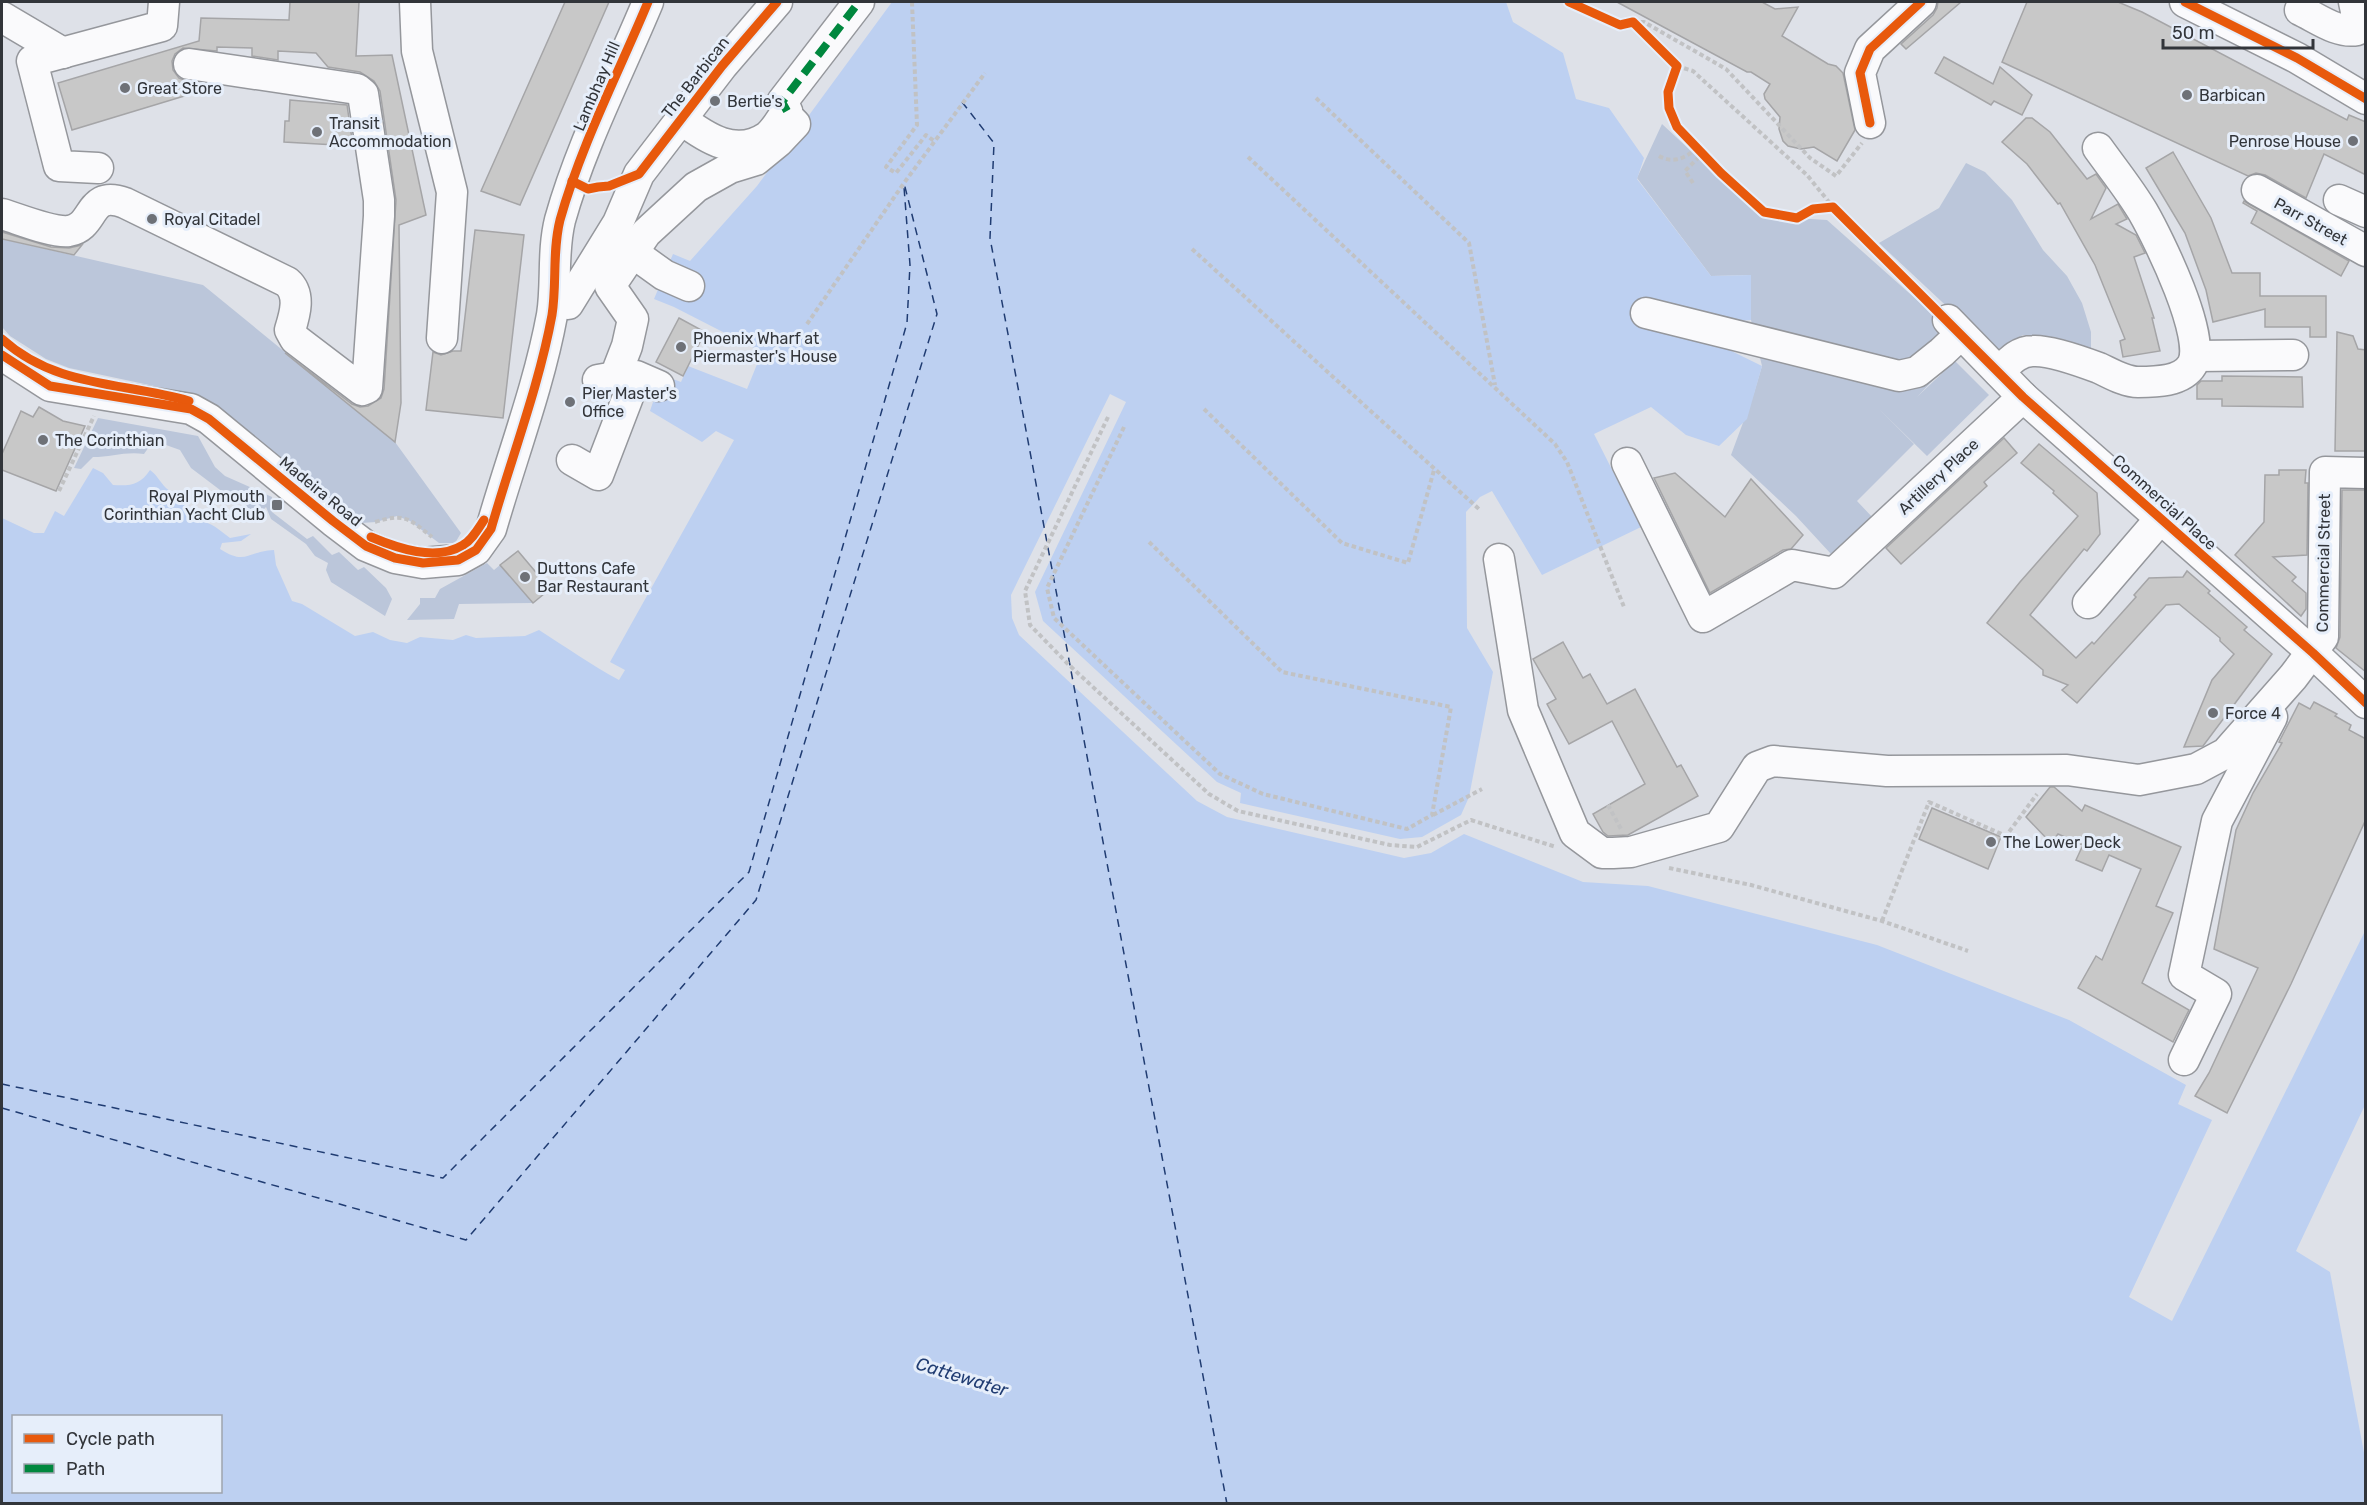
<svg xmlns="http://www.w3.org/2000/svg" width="2367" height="1505" font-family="Rubik,sans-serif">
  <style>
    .green { fill: #bbc6da }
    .water { fill: #bdd0f1; fill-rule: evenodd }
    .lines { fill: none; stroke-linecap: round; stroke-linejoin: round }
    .ferry { stroke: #203c72; stroke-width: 1.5; stroke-dasharray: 8 6; stroke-linecap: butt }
    .building { fill: #c8c8c8; stroke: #a5a5a7; stroke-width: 1.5 }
    .minor-casing { stroke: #95979c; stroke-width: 33 }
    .path { stroke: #c1c2c4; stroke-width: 4; stroke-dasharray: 4.5 3; stroke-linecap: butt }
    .minor { stroke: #fafafc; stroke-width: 30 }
    .quiet { stroke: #00873e; stroke-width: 8; stroke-dasharray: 15 8; stroke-linecap: butt }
    .cycleway-casing { stroke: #e6eefa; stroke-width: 13 }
    .cycleway { stroke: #e8590c; stroke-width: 9 }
    .poi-dot { fill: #6e7177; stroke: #e6eefa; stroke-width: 2 }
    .labels { text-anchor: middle; stroke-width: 6; stroke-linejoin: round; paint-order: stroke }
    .street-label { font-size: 16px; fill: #32353a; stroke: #e6eefa }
    .poi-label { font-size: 16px; fill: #32353a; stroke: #e6eefa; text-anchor: start }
    .water-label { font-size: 18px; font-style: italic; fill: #203c72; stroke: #e6eefa }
  </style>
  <rect width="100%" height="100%" fill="#dee1e8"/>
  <!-- green -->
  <g class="green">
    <polygon points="1662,124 1761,216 1827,220 1926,308 1961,351 1917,397 1955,361 1989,395 1927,456 1879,409 1914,444 1857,501 1874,519 1848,542 1831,554 1796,516 1731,455 1754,393 1762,366 1751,320 1751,275 1711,276 1637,178"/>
    <polygon points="1966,163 1985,172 2012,200 2043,250 2067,276 2082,303 2091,332 2091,355 2023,335 1998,349 1964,317 1956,315 1879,243 1939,208"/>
    <polygon points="2,239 203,285 395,442 461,533 455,543 439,543 410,521 397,516 376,522 361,523 192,394 69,368 46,359 10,336 2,327"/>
    <path d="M98,418L198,436L215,467L225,476L272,497V512L307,539L313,536L332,555L339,552L358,570L364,567L386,588L392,599L385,616L331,582L326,570L328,563L315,556L306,544L271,519L266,507L260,513L250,515L246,504L240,498L228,496L191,468L180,450L166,445L151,444L144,454C127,451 110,457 93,457L81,469L74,468Z"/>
    <polygon points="487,563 494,570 500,565 533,603 459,604 454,619 407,620 420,604 420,598 435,598 440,589"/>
  </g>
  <!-- water -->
  <path class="water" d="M892,2H1506L1513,22L1563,53L1576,99L1609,108L1644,158L1637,179L1711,276L1751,275V320L1723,322L1705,338L1762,366L1747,419L1719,446L1686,435L1651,407L1594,434L1641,527L1542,575L1492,491L1480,497L1466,512L1467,628L1493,672L1469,797L1461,815L1422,837L1400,839L1240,803L1241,793L1217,782L1043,621L1035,592L1126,402L1110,394L1011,595L1012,618L1019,635L1197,801L1227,817L1404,858L1431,853L1464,834L1583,882L1648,886L1877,945L2069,1020L2186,1085L2178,1104L2212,1120L2129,1297L2172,1321L2365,931V1105L2296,1251L2330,1272L2365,1458V1503H2V518L34,533H44L55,511L64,516L93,468L103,473L113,485C131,486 140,485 150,470C157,475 160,482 166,488C170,492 175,493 178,497C185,503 190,513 193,522C208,518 219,530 230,538L251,534L241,541L222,543L220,549C246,566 248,551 274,550L276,565L292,601L302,604L355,636L373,632L390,640L407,643L420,637L453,640L466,635L476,638L525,636L539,630C566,647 591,665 619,680L625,670L610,662L734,440L716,431L702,442L650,411L662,375L681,382L688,366L747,389L762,352L674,307L654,299L673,254L690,261L757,186ZM14,1416H220V1492H14Z"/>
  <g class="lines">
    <!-- ferry -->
    <g class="ferry">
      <polyline points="962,102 994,143 990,238 1227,1504"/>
      <polyline points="2,1084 443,1178 749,872 907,323 910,265 904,187"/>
      <polyline points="2,1108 466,1240 756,900 937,314 904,183"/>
    </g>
  </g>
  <!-- building -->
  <g class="building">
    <polygon points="290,2 359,2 356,56 392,55 426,215 399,225 401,403 395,442 285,353 352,404 360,407 368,406 381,398 384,389 396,200 380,91 374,81 360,72 328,67 316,53 278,51 278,60 252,56 252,48 217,47 217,51 183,48 175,54 172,61 173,70 179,78 187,81 191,94 72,130 58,83 199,41 201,18 289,20"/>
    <polygon points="565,2 609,2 520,205 481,191"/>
    <polygon points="1617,2 1762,2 1775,9 1798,7 1782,36 1828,64 1836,66 1843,73 1855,130 1837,161 1814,147 1801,149 1788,146 1783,141 1779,129 1780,117 1765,99 1764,94 1770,84 1751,72 1747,72"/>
    <polygon points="1938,2 1961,2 1906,49 1901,44 1933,15 1937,8"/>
    <polygon points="2027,2 2118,2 2142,12 2347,120 2349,115 2366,122 2366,175 2324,154 2306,198 2265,175 2256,173 2248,176 2002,62"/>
    <polygon points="1944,57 1993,84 2000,67 2032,95 2022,115 1994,101 1991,105 1935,73"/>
    <polygon points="290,100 347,105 353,146 284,142 285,121 289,121"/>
    <polygon points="2026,118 2032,118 2050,132 2087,179 2096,174 2106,188 2091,219 2118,204 2127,219 2116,224 2136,235 2145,253 2134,257 2154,318 2152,318 2160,351 2123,357 2120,341 2125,339 2095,265 2060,203 2058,204 2027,164 2002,142"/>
    <polygon points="2173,152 2211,218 2232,273 2260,273 2260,296 2326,296 2326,337 2310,337 2310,327 2265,327 2265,309 2213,322 2206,290 2185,233 2146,168"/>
    <polygon points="2244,201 2349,261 2341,276 2251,223 2257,211 2243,203"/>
    <polygon points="475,230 524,235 503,418 426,410 433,352 441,355 453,351 461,351"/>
    <polygon points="2,232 51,247 69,248 82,245 74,255 2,239"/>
    <polygon points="679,318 705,332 683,376 656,362"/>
    <polygon points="2337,332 2353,336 2358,349 2366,350 2366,451 2335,451"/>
    <polygon points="2222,376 2302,377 2303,407 2222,406 2222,399 2197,399 2197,385 2201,381 2222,381"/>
    <polygon points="39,407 63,421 85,426 56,491 2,470 2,454 21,411 33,417"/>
    <polygon points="2004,438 2017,453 1984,482 1987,486 1901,564 1886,548"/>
    <polygon points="2039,444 2097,493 2100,534 2087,551 2084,549 2030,615 2076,658 2092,642 2094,644 2136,597 2134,595 2149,578 2183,577 2187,571 2210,591 2208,593 2247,627 2244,630 2272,654 2203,746 2184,747 2212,680 2234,654 2220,641 2220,638 2179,604 2166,605 2077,703 2062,690 2068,685 2043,675 2043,670 1987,623 2020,582 2078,516 2053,493 2054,491 2021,463"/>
    <polygon points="2279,470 2306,470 2305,483 2308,483 2307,555 2273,557 2296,577 2292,581 2306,593 2306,609 2301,616 2235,555 2264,522 2265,475 2279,475"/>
    <polygon points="1675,473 1725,517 1751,479 1803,535 1791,549 1783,550 1710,593 1654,478"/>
    <polygon points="2342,490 2366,490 2366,672 2336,648 2340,637"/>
    <polygon points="518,551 550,589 533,603 500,565"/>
    <polygon points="1563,642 1583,678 1590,674 1607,704 1635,689 1677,767 1681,765 1698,796 1628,835 1608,836 1603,832 1593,814 1645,784 1612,721 1569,744 1547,704 1556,699 1533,659"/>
    <polygon points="2314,702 2337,714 2335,716 2351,725 2349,730 2366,739 2366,819 2291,984 2227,1113 2195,1096 2209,1073 2258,968 2214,949 2236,830 2253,793 2282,743 2279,742 2299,703 2310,709"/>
    <polygon points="2050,787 2054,787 2082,811 2085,805 2181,847 2156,906 2173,913 2142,983 2189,1010 2173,1042 2078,988 2096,956 2102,960 2141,869 2109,855 2102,871 2076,860 2083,845 2058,834 2051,843 2026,817"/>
    <polygon points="1932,808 2001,837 1988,869 1919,839"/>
  </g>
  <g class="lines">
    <!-- minor casing -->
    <g class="minor-casing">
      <g id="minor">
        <polyline points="415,2 417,51 452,192 442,338"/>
        <polyline points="2185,2 2297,58 2366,99"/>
        <path d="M2300,10C2317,18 2338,34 2357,30L2359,26L2354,2"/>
        <polyline points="2,17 63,53"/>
        <path d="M681,119C706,138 736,158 767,137C775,131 781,119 787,111L782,102L859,2"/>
        <polyline points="1870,123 1860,73 1870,49 1921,2"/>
        <polyline points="98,168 59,166 32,61 162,26 164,2"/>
        <polyline points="2257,190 2366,251"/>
        <polyline points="2339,200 2366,212"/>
        <path d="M2,214C19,219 52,233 69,231C96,227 87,189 125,203L287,282C301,294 295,314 290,330L295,339L362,390L367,388L379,216V200L363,94L357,89L189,64"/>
        <polyline points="632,252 664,275 689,286"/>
        <polyline points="568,304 618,223 639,174 722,66 777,2"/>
        <polyline points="1646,313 1899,376 1917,372 1942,352 1961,334"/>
        <polyline points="1948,320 2023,397 2313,653 2366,703"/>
        <path d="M2,355L50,386L191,409L209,419L333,521L366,546L395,558L423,563L458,560L476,550L491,529C511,459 539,386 552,315C557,284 552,252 560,220C581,145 618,74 648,2"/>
        <polyline points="2196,356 2293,355"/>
        <path d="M1999,372C2009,362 2018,351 2033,351C2050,350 2083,362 2099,368C2110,373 2125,382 2138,382C2155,382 2182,382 2192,365C2208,339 2158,238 2143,212C2130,190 2113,169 2098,148"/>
        <polyline points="598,380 615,377 627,346 633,319 610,286 646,233 696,187 730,168 756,160 778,142 795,124 785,114"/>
        <polyline points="572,460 598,475 636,376 659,386"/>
        <polyline points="1627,463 1703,617 1792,565 1834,573 2023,397"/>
        <polyline points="1499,559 1523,710 1575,833 1602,853 1613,853 1631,852 1719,827 1757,767 1773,761 1887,771 2067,770 2139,780 2196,769 2226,753 2293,677 2323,637 2325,472 2366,473"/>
        <polyline points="2088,603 2161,518"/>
        <polyline points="2184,1060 2216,994 2184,975 2217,821 2272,717"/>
      </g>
    </g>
    <!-- path -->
    <g class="path">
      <polyline points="912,2 917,125 886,167 896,173 926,135 934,141"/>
      <polyline points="1633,22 1644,22 1726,69 1810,158 1836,176 1862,143"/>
      <polyline points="1677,66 1693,71 1807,175 1833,207"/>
      <polyline points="1316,98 1469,243 1495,385"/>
      <path d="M1659,156C1673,164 1686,158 1697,148"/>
      <polyline points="1248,157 1555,444 1567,462 1624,607"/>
      <polyline points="1693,183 1685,171 1702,154"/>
      <polyline points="1192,249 1480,510"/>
      <polyline points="807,324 904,183 985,73"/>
      <polyline points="1204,409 1342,543 1408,563 1434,470"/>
      <polyline points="1108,417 1025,591 1030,625 1068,664 1209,794 1238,811 1390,845 1417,847 1471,820 1556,847"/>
      <polyline points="1124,427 1047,588 1054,618 1220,774 1263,794 1407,829 1432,815 1451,707 1282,672 1148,541"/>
      <polyline points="59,491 94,416"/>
      <path d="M375,522C405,513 408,518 432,537"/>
      <polyline points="1608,805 1621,829"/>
      <polyline points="1433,815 1482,789"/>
      <polyline points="1669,868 1751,885 1882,921 1968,951"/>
      <polyline points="1882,921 1929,802 2006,836 2037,794"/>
    </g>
    <!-- minor -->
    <use href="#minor" class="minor"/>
    <!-- quiet -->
    <polyline class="quiet" points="787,111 782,102 859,2"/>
    <!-- cycleway casing -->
    <g class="cycleway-casing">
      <g id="cycleway">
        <polyline points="1569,2 1620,25 1633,22 1677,66 1668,92 1669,108 1677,127 1721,173 1764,212 1797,218 1813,209 1833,207 2023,397 2313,653 2366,703"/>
        <polyline points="2185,2 2297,58 2366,99"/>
        <polyline points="1870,123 1860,73 1870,49 1921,2"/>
        <polyline points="572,181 588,189 598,187 609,186 639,174 722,66 777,2"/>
        <path d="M2,339C56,388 123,382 189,401"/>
        <path d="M2,355L50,386L191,409L209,419L333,521L366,546L395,558L423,563L458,560L476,550L491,529C511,459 539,386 552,315C557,284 552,252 560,220C581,145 618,74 648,2"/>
        <path d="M371,537C397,548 436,562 463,545C472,540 478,529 484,520"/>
      </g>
    </g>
    <!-- cycleway -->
    <use href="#cycleway" class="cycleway"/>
  </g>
  <!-- markers -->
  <g class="poi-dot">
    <circle cx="125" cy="88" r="6"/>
    <circle cx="2187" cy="95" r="6"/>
    <circle cx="715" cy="101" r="6"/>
    <circle cx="317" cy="132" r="6"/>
    <circle cx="2353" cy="141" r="6"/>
    <circle cx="152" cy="219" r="6"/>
    <circle cx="681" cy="347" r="6"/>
    <circle cx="570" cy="402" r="6"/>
    <circle cx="43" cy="440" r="6"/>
    <rect x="271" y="499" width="12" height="12" rx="3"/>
    <circle cx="525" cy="577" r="6"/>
    <circle cx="2213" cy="713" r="6"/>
    <circle cx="1991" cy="842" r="6"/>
  </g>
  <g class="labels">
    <!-- street labels -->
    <g class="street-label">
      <text transform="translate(695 77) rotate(-52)" y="6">The Barbican</text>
      <text transform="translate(596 86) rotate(-67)" y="6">Lambhay Hill</text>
      <text transform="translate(2311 221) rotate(29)" y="6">Parr Street</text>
      <text transform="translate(1938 476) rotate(-43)" y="6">Artillery Place</text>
      <text transform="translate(321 491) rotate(39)" y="6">Madeira Road</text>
      <text transform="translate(2165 502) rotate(42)" y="6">Commercial Place</text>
      <text transform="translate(2323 563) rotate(-89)" y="6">Commercial Street</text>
    </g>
    <!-- poi labels -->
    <g class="poi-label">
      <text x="137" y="94">Great Store</text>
      <text x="2199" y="101">Barbican</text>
      <text x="727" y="107">Bertie's</text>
      <text x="329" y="129">Transit<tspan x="329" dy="18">Accommodation</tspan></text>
      <text x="2341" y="147" text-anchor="end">Penrose House</text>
      <text x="164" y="225">Royal Citadel</text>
      <text x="693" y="344">Phoenix Wharf at<tspan x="693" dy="18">Piermaster's House</tspan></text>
      <text x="582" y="399">Pier Master's<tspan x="582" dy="18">Office</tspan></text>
      <text x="55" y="446">The Corinthian</text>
      <text x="265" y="502" text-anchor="end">Royal Plymouth<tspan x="265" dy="18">Corinthian Yacht Club</tspan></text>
      <text x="537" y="574">Duttons Cafe<tspan x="537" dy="18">Bar Restaurant</tspan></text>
      <text x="2225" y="719">Force 4</text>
      <text x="2003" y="848">The Lower Deck</text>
    </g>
    <!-- water labels -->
    <g class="water-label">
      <text transform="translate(962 1377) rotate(17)" y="6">Cattewater</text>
    </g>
  </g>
  <!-- border -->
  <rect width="2367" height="1505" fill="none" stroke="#32353a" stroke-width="6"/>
  <!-- legend -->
  <rect x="12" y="1415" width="210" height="78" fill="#e6eefa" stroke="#9ea4ad" stroke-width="1.5"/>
  <rect x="24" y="1434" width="30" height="9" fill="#e8590c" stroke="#9ea4ad" stroke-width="1.5"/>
  <text x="66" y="1445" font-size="18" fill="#32353a">Cycle path</text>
  <rect x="24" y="1464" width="30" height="9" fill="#00873e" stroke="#9ea4ad" stroke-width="1.5"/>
  <text x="66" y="1475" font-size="18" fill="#32353a">Path</text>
  <!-- scale -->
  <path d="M2163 39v9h150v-9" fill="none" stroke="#32353a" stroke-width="3"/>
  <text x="2172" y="39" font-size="18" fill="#32353a" stroke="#e6eefa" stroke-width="4.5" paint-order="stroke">50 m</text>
</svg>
